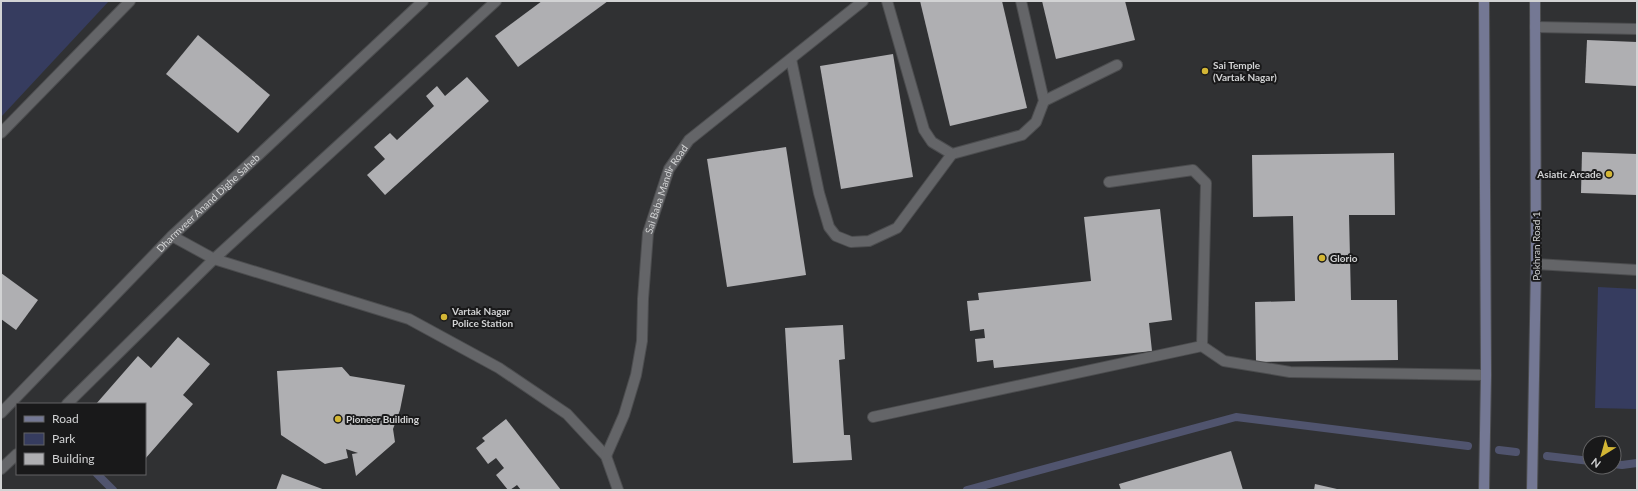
<svg xmlns="http://www.w3.org/2000/svg" width="1638" height="491" font-family="Lato,sans-serif">
  <style>
    .green { fill: #363c5f }
    .lines { fill: none; stroke-linecap: round; stroke-linejoin: round }
    .stream { stroke: #50546e; stroke-width: 8 }
    .building { fill: #afafb2 }
    .lane-casing { stroke: #4c4d4f; stroke-width: 12 }
    .street-casing { stroke: #4c4d4f; stroke-width: 12 }
    .secondary-casing { stroke: #4c4d4f; stroke-width: 12 }
    .lane { stroke: #646568; stroke-width: 10 }
    .street { stroke: #646568; stroke-width: 10 }
    .secondary { stroke: #747894; stroke-width: 10 }
    .poi-dot { fill: #d3b635; stroke: #19191a; stroke-width: 1.5 }
    .labels { text-anchor: middle; stroke-width: 4; stroke-linejoin: round; paint-order: stroke }
    .poi-label { font-size: 10px; font-weight: bold; fill: #d2d3d4; stroke: #19191a; text-anchor: start }
    .street-label { font-size: 10px; fill: #d2d3d4; stroke: #19191a }
  </style>
  <rect width="100%" height="100%" fill="#303133"/>
  <!-- green -->
  <g class="green">
    <polygon points="1,1 109,1 1,117"/>
    <polygon points="1598,287 1637,289 1637,409 1595,408"/>
  </g>
  <g class="lines">
    <!-- stream -->
    <g class="stream">
      <polyline points="1499,450 1516,452"/>
      <polyline points="1547,456 1590,461"/>
      <polyline points="1614,464 1622,465 1637,463"/>
      <polyline points="97,474 113,490"/>
      <polyline points="967,490 1236,417 1468,446"/>
    </g>
  </g>
  <!-- building -->
  <g class="building">
    <polygon points="542,1 608,1 518,67 495,36"/>
    <polygon points="920,1 1002,1 1027,108 950,126"/>
    <polygon points="1042,1 1125,1 1135,40 1056,59"/>
    <polygon points="198,35 270,95 238,133 166,74"/>
    <polygon points="1587,40 1637,42 1637,86 1585,83"/>
    <polygon points="893,54 913,177 841,189 820,66"/>
    <polygon points="467,77 489,101 385,195 367,175 385,159 374,147 390,133 397,140 434,106 426,96 437,86 445,96"/>
    <polygon points="786,147 806,275 727,287 707,159"/>
    <polygon points="1582,152 1637,154 1637,195 1581,193"/>
    <polygon points="1394,153 1395,215 1349,215 1351,300 1397,300 1398,360 1256,362 1255,302 1295,301 1293,216 1253,217 1252,155"/>
    <polygon points="1160,209 1172,320 1149,323 1152,351 994,368 993,360 977,362 975,339 985,338 984,329 970,331 967,301 979,300 978,293 1091,281 1084,217"/>
    <polygon points="1,273 38,300 16,330 1,319"/>
    <polygon points="843,325 845,359 839,360 844,435 850,435 852,460 793,463 785,328"/>
    <polygon points="178,337 210,364 183,395 193,404 145,459 145,404 96,404 138,356 151,368"/>
    <polygon points="342,367 350,376 405,385 400,410 393,429 395,442 356,476 352,454 358,453 346,449 348,458 325,464 281,435 277,371"/>
    <polygon points="506,419 561,490 521,490 517,485 510,490 508,490 496,475 504,468 496,458 488,464 476,448 485,441 482,438"/>
    <polygon points="1231,451 1243,490 1121,490 1119,484"/>
    <polygon points="282,474 325,490 276,490"/>
    <polygon points="1315,484 1337,489 1337,490 1314,490"/>
  </g>
  <g class="lines">
    <!-- lane casing -->
    <g class="lane-casing">
      <polyline id="lane" points="1535,27 1637,29"/>
    </g>
    <!-- street casing -->
    <g class="street-casing">
      <g id="street">
        <polyline points="887,1 924,130 932,142 952,154 1022,135 1036,122 1044,101 1021,1"/>
        <polyline points="791,59 819,193 829,227 836,236 851,242 869,241 897,228 952,154"/>
        <polyline points="1044,101 1117,65"/>
        <polyline points="1,133 130,1"/>
        <polyline points="1109,182 1193,170 1206,183 1202,346"/>
        <polyline points="172,236 214,259 409,319 499,368 567,414 606,456 618,490"/>
        <polyline points="1536,264 1637,270"/>
        <polyline points="67,404 214,259 496,1"/>
        <path id="s1" d="M1,413L172,236L423,1"/>
        <polyline points="873,417 1202,346 1224,361 1290,372 1486,375"/>
        <path id="s2" d="M606,456L624,415L636,375L642,341L643,299L648,233L669,169L689,140L863,1"/>
        <polyline points="1,469 17,454"/>
      </g>
    </g>
    <!-- secondary casing -->
    <g class="secondary-casing">
      <g id="secondary">
        <polyline points="1484,1 1486,375 1484,490"/>
        <polyline points="1532,490 1536,264 1535,1"/>
      </g>
    </g>
    <!-- lane -->
    <use href="#lane" class="lane"/>
    <!-- street -->
    <use href="#street" class="street"/>
    <!-- secondary -->
    <use href="#secondary" class="secondary"/>
  </g>
  <!-- markers -->
  <g class="poi-dot">
    <circle cx="1205" cy="71" r="4"/>
    <circle cx="1609" cy="174" r="4"/>
    <circle cx="1322" cy="258" r="4"/>
    <circle cx="444" cy="317" r="4"/>
    <circle cx="338" cy="419" r="4"/>
  </g>
  <g class="labels">
    <!-- poi labels -->
    <g class="poi-label">
      <text x="1213" y="69">Sai Temple<tspan x="1213" dy="12">(Vartak Nagar)</tspan></text>
      <text x="1601" y="178" text-anchor="end">Asiatic Arcade</text>
      <text x="1330" y="262">Glorio</text>
      <text x="452" y="315">Vartak Nagar<tspan x="452" dy="12">Police Station</tspan></text>
      <text x="346" y="423">Pioneer Building</text>
    </g>
    <!-- street labels -->
    <g class="street-label">
      <text dy="4" stroke="none"><textPath href="#s2" startOffset="277">Sai Baba Mandir Road</textPath></text>
      <text dy="4" stroke="none"><textPath href="#s1" startOffset="295">Dharmveer Anand Dighe Saheb</textPath></text>
      <text transform="translate(1536 246) rotate(-90)" y="4">Pokhran Road 1</text>
    </g>
  </g>
  <!-- border -->
  <rect width="1638" height="491" fill="none" stroke="#d2d3d4" stroke-width="4"/>
  <!-- legend -->
  <rect x="16" y="403" width="130" height="72" fill="#19191a" stroke="#636364"/>
  <rect x="24" y="416" width="20" height="6" fill="#747894" stroke="#636364"/>
  <text x="52" y="423" font-size="12" fill="#d2d3d4">Road</text>
  <rect x="24" y="433" width="20" height="12" fill="#363c5f" stroke="#636364"/>
  <text x="52" y="443" font-size="12" fill="#d2d3d4">Park</text>
  <rect x="24" y="453" width="20" height="12" fill="#afafb2" stroke="#636364"/>
  <text x="52" y="463" font-size="12" fill="#d2d3d4">Building</text>
  <!-- north arrow -->
  <g transform="translate(1602 455) rotate(217)"><circle r="19" fill="#19191a" stroke="#636364"/>
  <path d="M0-3L7 15L0 10L-7 15Z" fill="#d3b635"/>
  <text y="-6" font-size="11" font-weight="bold" text-anchor="middle" fill="#d2d3d4">N</text>
  </g>
</svg>
